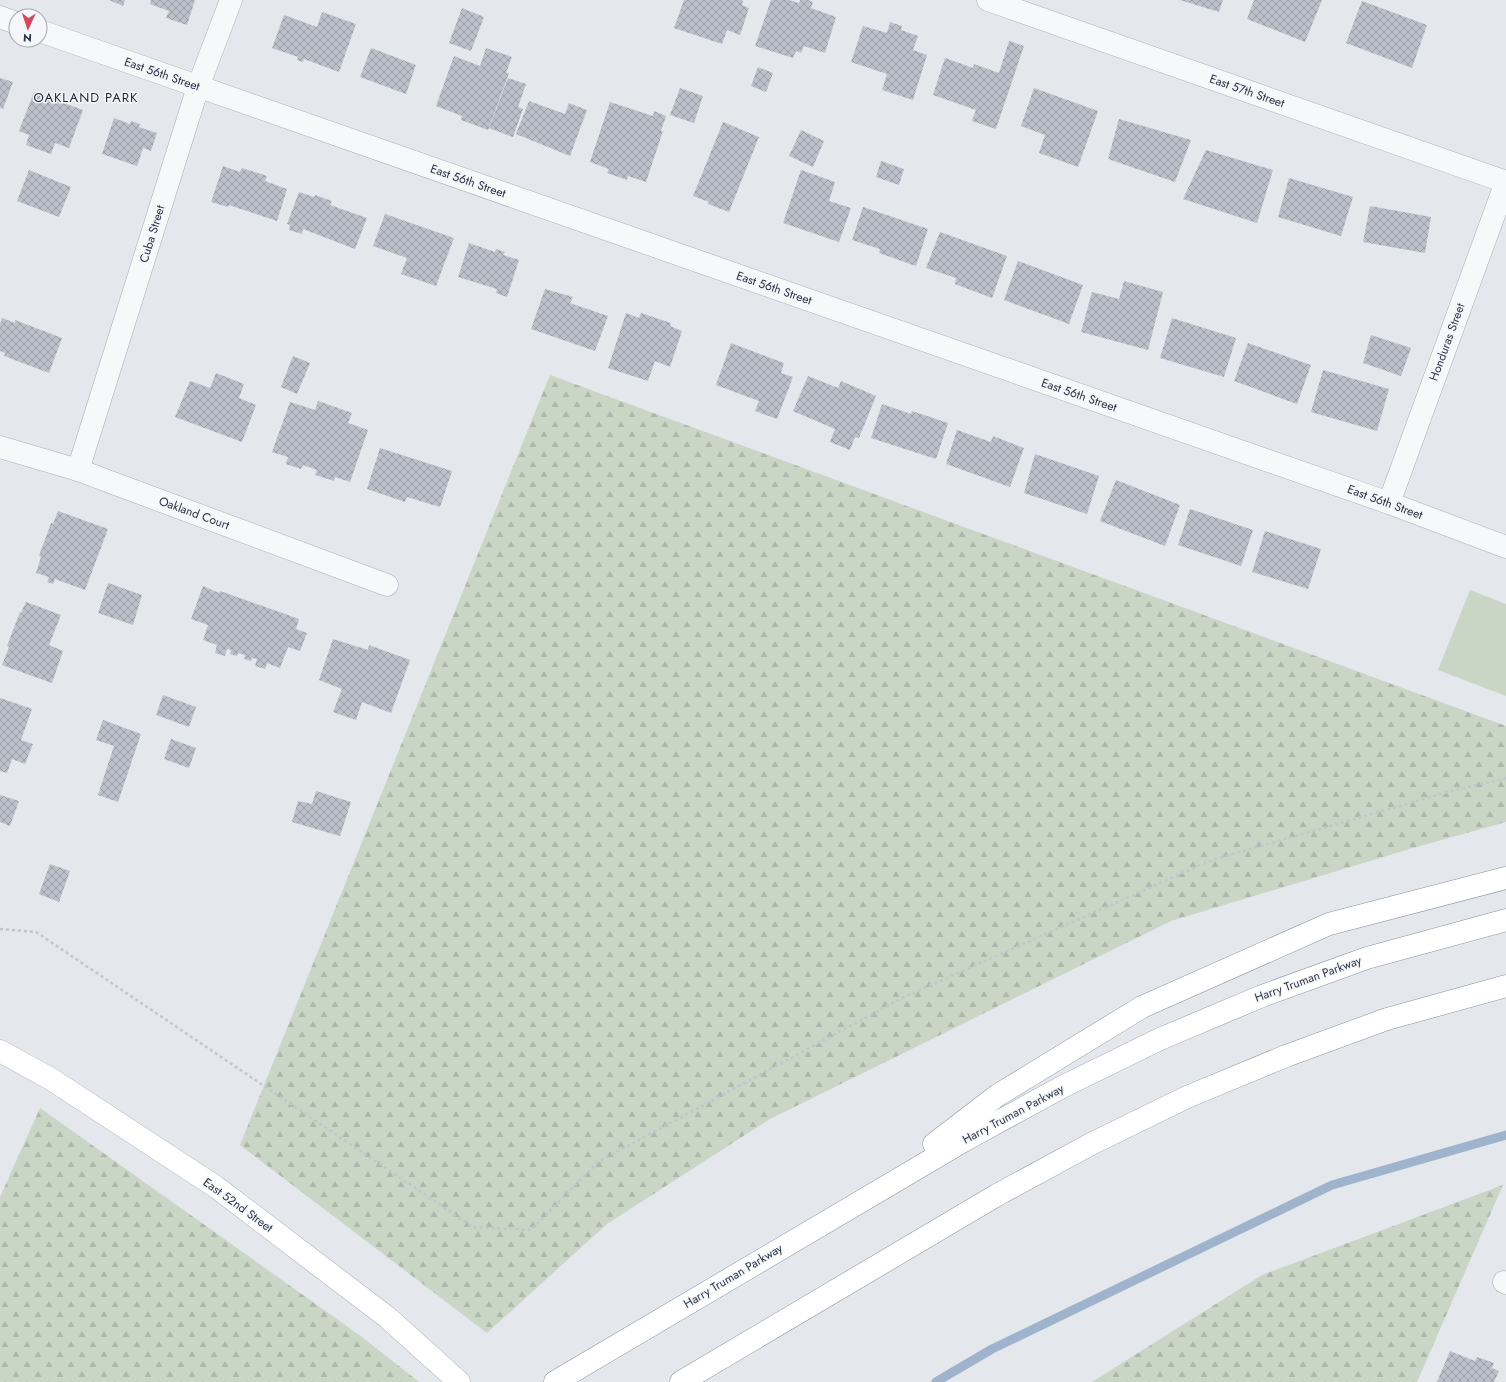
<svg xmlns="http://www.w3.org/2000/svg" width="1506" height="1382" font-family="Jost,sans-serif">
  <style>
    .grass { fill: #c9d6c5 }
    .forest { fill: url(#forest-firs) }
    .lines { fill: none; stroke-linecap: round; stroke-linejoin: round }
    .stream { stroke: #9fb4cc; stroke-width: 9 }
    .building { fill: url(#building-cross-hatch) }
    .street-casing { stroke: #a9aeb7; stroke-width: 23 }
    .secondary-casing { stroke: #a9aeb7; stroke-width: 23 }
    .highway-casing { stroke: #8b94a3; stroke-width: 23 }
    .path { stroke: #c2c5cb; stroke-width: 2.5; stroke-dasharray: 3 3; stroke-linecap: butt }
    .street { stroke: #f7f8fa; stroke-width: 22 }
    .secondary { stroke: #fff; stroke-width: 22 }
    .highway { stroke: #fff; stroke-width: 22 }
    .labels { text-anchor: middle; stroke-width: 3; stroke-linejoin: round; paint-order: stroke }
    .street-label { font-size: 12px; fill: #2b3445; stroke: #f4f6f9 }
    .neighbourhood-label { font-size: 13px; letter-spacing: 1px; fill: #1d2536; stroke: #f4f6f9 }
  </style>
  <defs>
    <pattern id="forest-firs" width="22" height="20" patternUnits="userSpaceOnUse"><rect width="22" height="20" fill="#c9d6c5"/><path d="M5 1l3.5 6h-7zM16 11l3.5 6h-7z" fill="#adb8ab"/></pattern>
    <pattern id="building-cross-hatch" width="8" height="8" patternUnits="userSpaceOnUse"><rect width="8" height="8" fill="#bbc0ca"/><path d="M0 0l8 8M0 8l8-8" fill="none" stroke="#989da6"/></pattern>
  </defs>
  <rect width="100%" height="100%" fill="#e4e7ec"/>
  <!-- grass -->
  <polygon class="grass" points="1470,590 1506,604 1506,696 1438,670"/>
  <!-- forest -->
  <g class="forest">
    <polygon points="550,375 1506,726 1506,822 1413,848 1171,921 770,1119 607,1224 487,1333 240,1145"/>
    <polygon points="40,1108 362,1337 419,1382 0,1382 0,1197"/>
    <polygon points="1503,1185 1417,1382 1092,1382 1262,1275"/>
  </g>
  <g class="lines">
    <!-- stream -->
    <polyline class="stream" points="936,1382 992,1349 1332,1185 1506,1135"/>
  </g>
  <!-- building -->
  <g class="building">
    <polygon points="109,0 125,0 123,6"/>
    <polygon points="151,0 195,0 187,25 166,18 169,11 150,4"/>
    <polygon points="684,0 743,0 742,5 749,8 740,35 727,30 722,44 674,28"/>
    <polygon points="771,0 789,0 799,3 800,0 808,0 813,2 811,8 836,17 825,53 804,46 801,53 796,51 793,58 755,46"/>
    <polygon points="1180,0 1223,0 1219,12"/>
    <polygon points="1254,0 1322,0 1305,42 1247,19"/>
    <polygon points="1362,1 1427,25 1412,68 1346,43"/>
    <polygon points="462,8 484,17 471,51 449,43"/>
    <polygon points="322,12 356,24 339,72 304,59 303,62 297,60 298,57 272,48 284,15 317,27"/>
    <polygon points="890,22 902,26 901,30 918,36 913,50 927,55 913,100 882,90 887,74 851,62 863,26 887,33"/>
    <polygon points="1009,41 1024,46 996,129 972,121 976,110 933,95 945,58 973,68 974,64 999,73"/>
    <polygon points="371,48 416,65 406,94 360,77"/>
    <polygon points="486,48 512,57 506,73 509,73 488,130 461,120 462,116 436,106 454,56 480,66"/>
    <polygon points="758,67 773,73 766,92 751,86"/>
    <polygon points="0,78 13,82 3,109 0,108"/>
    <polygon points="508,78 526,84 518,107 523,109 513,137 489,128"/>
    <polygon points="680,88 703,96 694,123 670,115"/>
    <polygon points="1034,88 1098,111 1078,167 1039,153 1045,135 1021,126"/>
    <polygon points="34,92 83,110 69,148 55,143 51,154 26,145 29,135 19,131"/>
    <polygon points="529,101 565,114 569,103 587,110 570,156 516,134"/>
    <polygon points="610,102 653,116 654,111 666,116 661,131 663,131 646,182 628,176 627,180 607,173 609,169 590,162"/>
    <polygon points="114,118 130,124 131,121 140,124 139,127 157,133 151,151 143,148 137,166 102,154"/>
    <polygon points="1119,119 1191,140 1175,182 1108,159"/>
    <polygon points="723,122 759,137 729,212 708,204 709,202 693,196"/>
    <polygon points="801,130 824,141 813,167 789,156"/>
    <polygon points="1206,150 1273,170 1257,223 1183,199"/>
    <polygon points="881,161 904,169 899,185 876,177"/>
    <polygon points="223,166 240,172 242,168 267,176 265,181 287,189 277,221 229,205 228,207 211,202"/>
    <polygon points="29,170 71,187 59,217 17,201"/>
    <polygon points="801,170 835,182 829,201 851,208 839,242 783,223"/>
    <polygon points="1289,178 1353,197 1341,236 1278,217"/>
    <polygon points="299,192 314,197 315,195 332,201 330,205 367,218 355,249 303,229 302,234 289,230 290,225 287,224"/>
    <polygon points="1370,206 1431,217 1425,253 1363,242"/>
    <polygon points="863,207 928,229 916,266 879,253 880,249 852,240"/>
    <polygon points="385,214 454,238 436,286 401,274 407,258 373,246"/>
    <polygon points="940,232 1007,256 992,298 955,284 956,278 926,268"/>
    <polygon points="469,243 495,252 496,249 505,252 503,255 519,260 507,297 496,293 497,289 458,277"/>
    <polygon points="1018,261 1083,285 1069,324 1004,300"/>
    <polygon points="1124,281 1163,292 1148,350 1081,332 1092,292 1119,299"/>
    <polygon points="545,289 573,297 570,303 608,316 595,351 531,329"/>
    <polygon points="626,313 639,318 641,313 671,323 670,326 682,331 670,367 655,361 648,381 608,368"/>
    <polygon points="2,318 15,323 15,320 62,338 49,373 4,356 5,353 0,351 0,324"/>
    <polygon points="1172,318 1236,338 1224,377 1160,358"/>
    <polygon points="1371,335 1411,348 1401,376 1363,363"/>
    <polygon points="731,343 784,363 781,373 793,377 777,419 755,411 759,401 716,385"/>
    <polygon points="1248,343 1311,365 1297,404 1234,381"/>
    <polygon points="293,356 310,363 297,394 281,387"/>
    <polygon points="1323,370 1389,389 1377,431 1311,412"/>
    <polygon points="216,373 244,384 239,398 256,405 242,442 175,417 190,381 210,388"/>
    <polygon points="808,376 838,388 841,381 876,396 859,438 855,437 850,450 830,442 835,429 793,411"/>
    <polygon points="318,401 352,413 348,423 368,430 350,482 335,477 334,481 315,475 317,470 303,465 301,469 286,464 288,457 272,452 290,402 315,410"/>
    <polygon points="882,404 911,414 912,411 948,423 936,459 871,438"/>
    <polygon points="957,430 991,442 993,436 1024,448 1010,487 946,464"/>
    <polygon points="380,448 452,471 440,507 407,497 405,502 367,489"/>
    <polygon points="1035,454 1099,476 1087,514 1024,493"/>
    <polygon points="1116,480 1180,505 1165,546 1100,521"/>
    <polygon points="1190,509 1253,530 1241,566 1178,545"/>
    <polygon points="58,511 108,529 85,590 55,579 53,584 47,582 49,577 36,573 41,557 39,556 51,523 53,524"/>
    <polygon points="1265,531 1321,549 1308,589 1252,572"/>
    <polygon points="108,583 142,595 133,625 98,613"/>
    <polygon points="203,586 219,593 220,591 299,619 296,629 307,633 300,651 288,647 280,668 267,663 265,669 255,666 257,659 252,658 251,661 244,659 245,655 238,653 237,656 230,654 231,650 227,649 225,656 215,653 217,645 203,640 208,625 191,619"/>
    <polygon points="26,602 61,615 49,645 63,651 52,683 2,665 9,647 7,646 20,612 21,613"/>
    <polygon points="333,639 368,650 369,645 410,660 391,713 362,702 356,720 333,712 342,689 319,680"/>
    <polygon points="163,695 196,707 189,727 156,715"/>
    <polygon points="0,698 32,709 21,740 33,744 25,764 12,759 7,773 0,771"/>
    <polygon points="103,720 141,734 118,802 98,795 114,746 96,740"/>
    <polygon points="171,739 196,748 189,768 164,759"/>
    <polygon points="316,791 351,802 340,836 292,822 298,801 312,804"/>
    <polygon points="0,795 19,801 10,826 0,822"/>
    <polygon points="50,864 70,871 59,902 39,894"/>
    <polygon points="1450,1351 1475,1361 1477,1357 1494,1363 1492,1368 1499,1371 1494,1382 1437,1382"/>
  </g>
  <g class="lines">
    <!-- street casing -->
    <g class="street-casing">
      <g id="street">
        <polyline points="988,0 1506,182"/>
        <polyline points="0,17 16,23"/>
        <polyline points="40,31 1389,503 1506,547"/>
        <polyline points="0,447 78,470 387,585"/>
        <polyline points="78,470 198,87 231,0"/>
        <polyline points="1389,503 1506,182"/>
        <polyline points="1504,1282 1506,1283"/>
      </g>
    </g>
    <!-- secondary casing -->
    <g class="secondary-casing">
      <polyline id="secondary" points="0,1051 51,1079 216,1187 387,1317 459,1382"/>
    </g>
    <!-- highway casing -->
    <g class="highway-casing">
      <g id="highway">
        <polyline points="934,1144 998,1095 1142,1007 1329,924 1506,878"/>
        <polyline points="555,1382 965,1140 1062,1087 1160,1039 1262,996 1367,958 1506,920"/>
        <polyline points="681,1382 997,1195 1091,1144 1187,1097 1286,1056 1387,1019 1506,986"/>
      </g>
    </g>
    <!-- path -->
    <polyline class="path" points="0,929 36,932 473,1227 531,1230 598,1162 902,998 1212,860 1452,791 1506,778"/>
    <!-- street -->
    <use href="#street" class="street"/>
    <!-- secondary -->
    <use href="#secondary" class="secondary"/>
    <!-- highway -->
    <use href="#highway" class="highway"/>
  </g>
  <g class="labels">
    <!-- street labels -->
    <g class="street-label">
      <text transform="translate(162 74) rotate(19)" y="4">East 56th Street</text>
      <text transform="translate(1247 91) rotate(19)" y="4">East 57th Street</text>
      <text transform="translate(468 181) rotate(19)" y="4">East 56th Street</text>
      <text transform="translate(152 234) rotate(-73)" y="4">Cuba Street</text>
      <text transform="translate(774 288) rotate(19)" y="4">East 56th Street</text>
      <text transform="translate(1447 342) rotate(-70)" y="4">Honduras Street</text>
      <text transform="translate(1079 395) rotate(19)" y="4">East 56th Street</text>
      <text transform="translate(1385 502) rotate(20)" y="4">East 56th Street</text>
      <text transform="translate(194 513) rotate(20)" y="4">Oakland Court</text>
      <text transform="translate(1308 979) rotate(-20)" y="4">Harry Truman Parkway</text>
      <text transform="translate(1013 1114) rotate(-28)" y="4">Harry Truman Parkway</text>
      <text transform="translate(238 1205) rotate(36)" y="4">East 52nd Street</text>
      <text transform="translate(733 1276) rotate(-31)" y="4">Harry Truman Parkway</text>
    </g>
    <!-- neighbourhood labels -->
    <g class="neighbourhood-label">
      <text x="86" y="102">OAKLAND PARK</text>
    </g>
  </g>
  <!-- north arrow -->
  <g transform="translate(28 28) rotate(183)"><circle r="19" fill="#f4f6f9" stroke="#a4a8b1"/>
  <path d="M0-3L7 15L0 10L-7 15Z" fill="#d1495b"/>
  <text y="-6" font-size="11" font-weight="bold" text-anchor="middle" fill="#2b3445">N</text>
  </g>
</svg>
